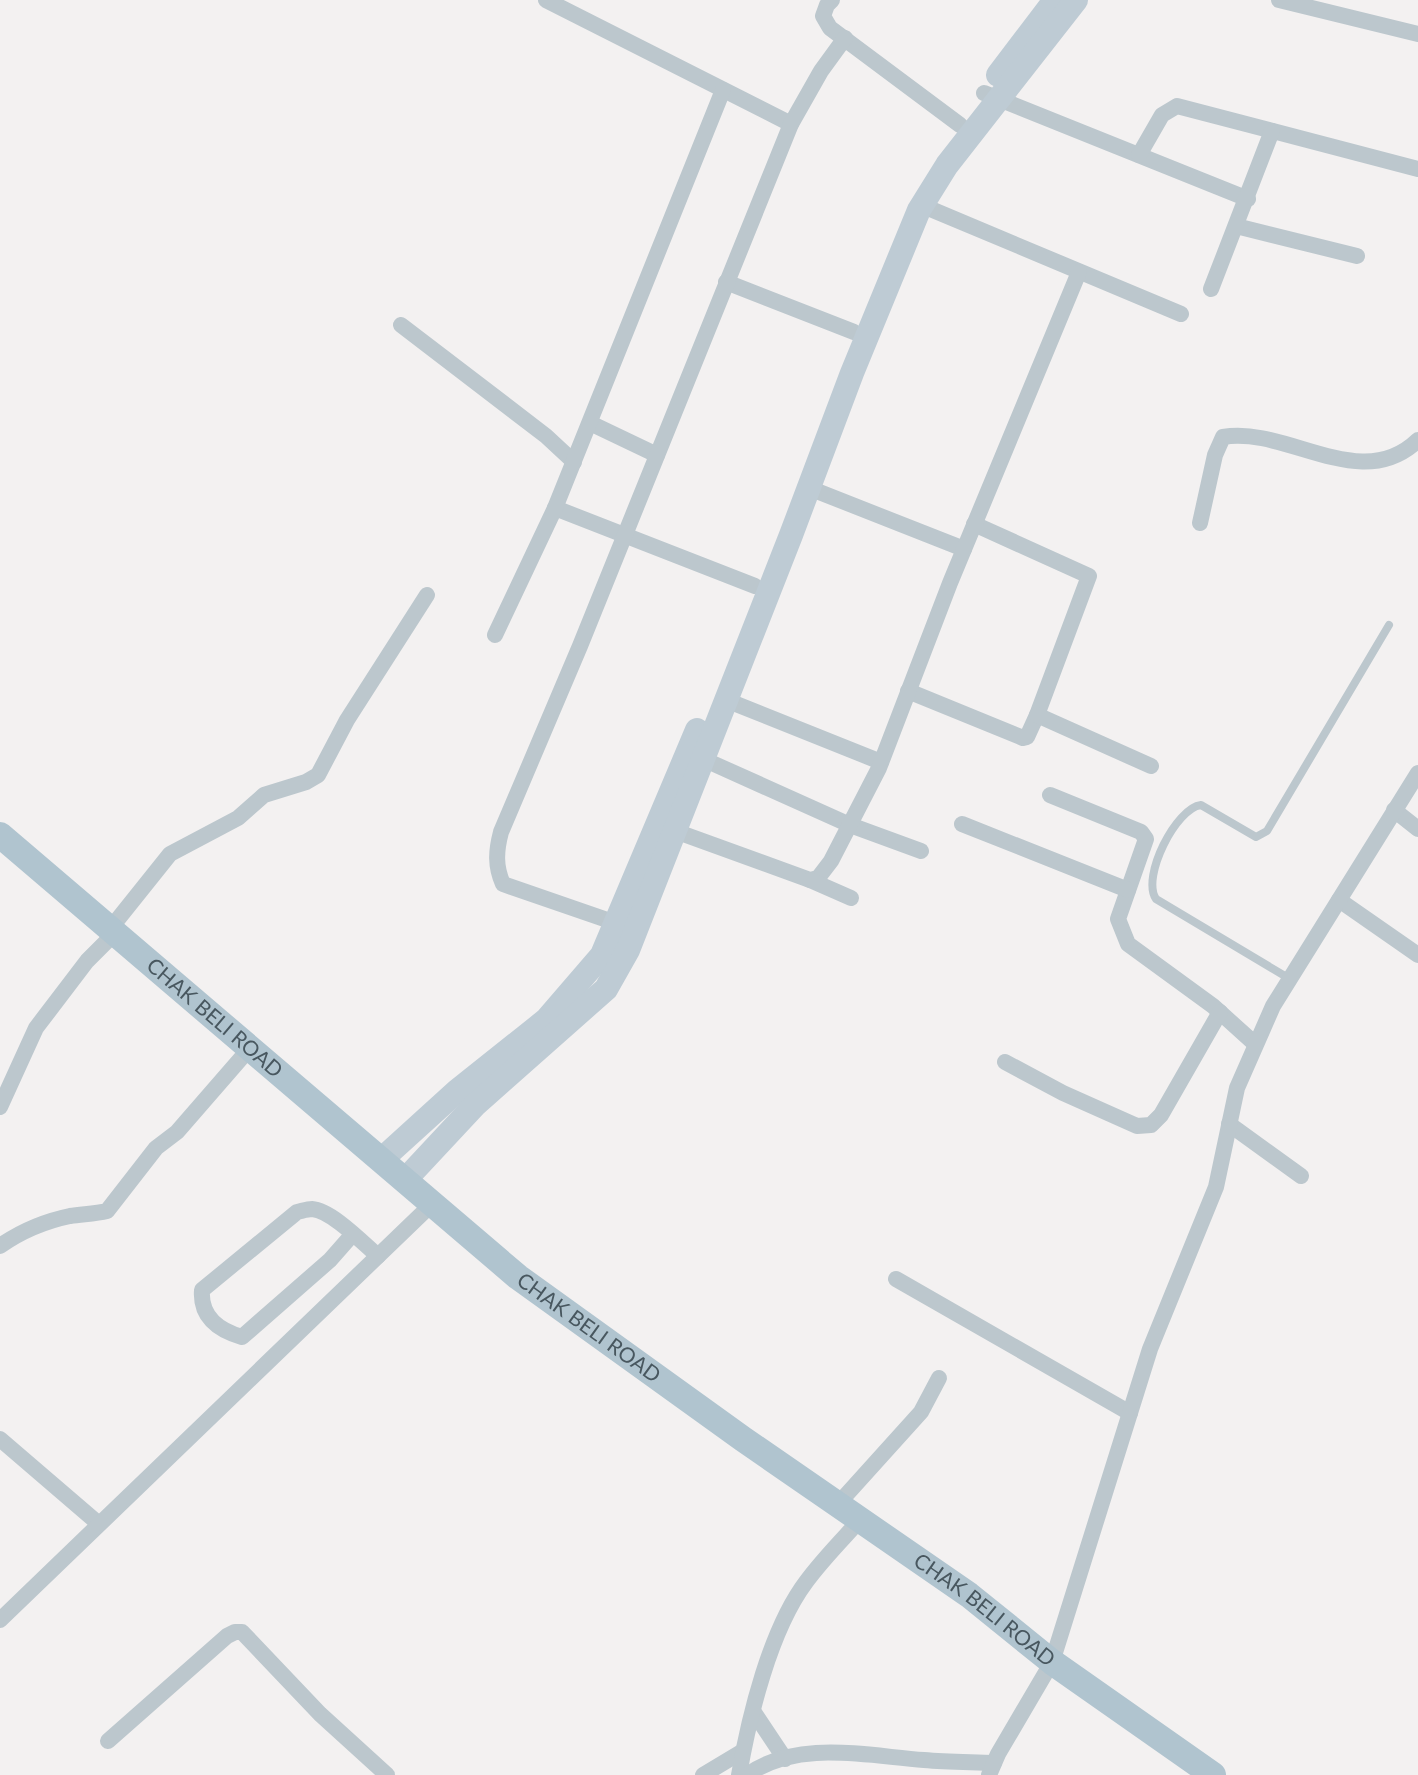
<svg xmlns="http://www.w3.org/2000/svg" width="1418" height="1775" font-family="Lato,sans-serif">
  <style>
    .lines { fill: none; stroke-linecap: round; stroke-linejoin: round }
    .lane { stroke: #bcc7cd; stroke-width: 8 }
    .street { stroke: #bcc7cd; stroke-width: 16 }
    .secondary { stroke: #becbd4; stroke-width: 24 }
    .primary { stroke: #b0c4cf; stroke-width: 26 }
    .labels { text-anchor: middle; stroke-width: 4.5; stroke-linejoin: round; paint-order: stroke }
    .street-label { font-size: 21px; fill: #48575f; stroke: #fff }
  </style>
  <rect width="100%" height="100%" fill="#f3f1f1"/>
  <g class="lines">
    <!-- lane -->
    <path class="lane" d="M1290,979L1156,899C1141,877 1176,808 1201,805L1256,837L1267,831L1389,625"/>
    <!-- street -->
    <g class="street">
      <polyline points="546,0 791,124"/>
      <polyline points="832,0 827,5 823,16 830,28 960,125"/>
      <polyline points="1279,0 1418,34"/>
      <polyline points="984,93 1248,199"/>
      <polyline points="1139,155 1162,115 1177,106 1418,169"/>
      <polyline points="921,205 1181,314"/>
      <polyline points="1236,226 1357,256"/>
      <polyline points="726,282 854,332"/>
      <polyline points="1211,289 1272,131"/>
      <polyline points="401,325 546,436 574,462"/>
      <polyline points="590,423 657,455"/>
      <polyline points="809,488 964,549"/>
      <polyline points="555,508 755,586"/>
      <path d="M1200,523L1215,455L1223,437C1288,426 1361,495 1418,440"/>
      <polyline points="495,635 555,508 723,90"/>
      <polyline points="908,691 1023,738 1027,737 1037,715 1089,576 974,524"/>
      <polyline points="726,700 881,762"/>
      <polyline points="1037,715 1151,766"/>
      <polyline points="703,759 850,825 921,851"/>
      <polyline points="1050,795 1141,832 1146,839 1118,919 1128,944 1213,1006 1254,1043"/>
      <polyline points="1394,810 1418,829"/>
      <polyline points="962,824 1128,890"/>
      <polyline points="675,831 810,880 818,878 831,861 879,768 950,583 1079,272"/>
      <polyline points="810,880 851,898"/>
      <polyline points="1339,900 1418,955"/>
      <path d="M616,923L503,884C495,866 496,851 501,832L580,646L791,124L821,71L845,38"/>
      <polyline points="110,929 170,854 238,818 264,795 306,782 318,775 347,720 427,595"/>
      <polyline points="1005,1062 1063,1093 1137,1126 1151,1125 1161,1115 1220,1012"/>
      <polyline points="0,1107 36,1028 87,961 115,933"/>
      <polyline points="1229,1124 1301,1176"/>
      <path d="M352,1235L330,1260L242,1337C217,1330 200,1316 202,1290L297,1212C302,1211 307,1209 312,1209C331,1210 363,1243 378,1256"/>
      <path d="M0,1246C20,1232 46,1221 70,1216C82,1214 95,1214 107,1211L156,1148L177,1132L250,1048"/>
      <polyline points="896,1279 1130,1413"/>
      <polyline points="0,1439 99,1524"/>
      <polyline points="838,1504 921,1412 939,1378"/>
      <polyline points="0,1620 432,1204"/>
      <polyline points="753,1711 785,1759"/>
      <polyline points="108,1741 227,1636 235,1632 242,1632 320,1714 387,1775"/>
      <polyline points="703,1775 743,1751"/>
      <path d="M739,1775C749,1717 770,1630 806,1582C822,1560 842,1540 860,1520"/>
      <path d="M747,1775C798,1739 867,1756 924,1760C947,1762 971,1762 994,1763"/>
      <polyline points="989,1775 998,1754 1052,1662 1150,1349 1216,1187 1237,1088 1273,1006 1418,773"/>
    </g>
    <!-- secondary -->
    <g class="secondary">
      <polyline points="998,75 1055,0"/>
      <polyline points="381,1160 457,1091 546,1020 602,955 697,730"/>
      <polyline points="405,1180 475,1105 606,989 628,950 791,535 852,373 919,210 947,165 1076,0"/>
    </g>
    <!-- primary -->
    <path class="primary" id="s1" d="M0,835L518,1277L743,1439L969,1595L1052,1662L1213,1775"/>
  </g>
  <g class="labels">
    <!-- street labels -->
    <g class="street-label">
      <text dy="7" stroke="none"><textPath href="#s1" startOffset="282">CHAK BELI ROAD</textPath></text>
      <text dy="7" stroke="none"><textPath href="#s1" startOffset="768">CHAK BELI ROAD</textPath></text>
      <text dy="7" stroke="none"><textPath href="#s1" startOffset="1254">CHAK BELI ROAD</textPath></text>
    </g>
  </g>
</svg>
